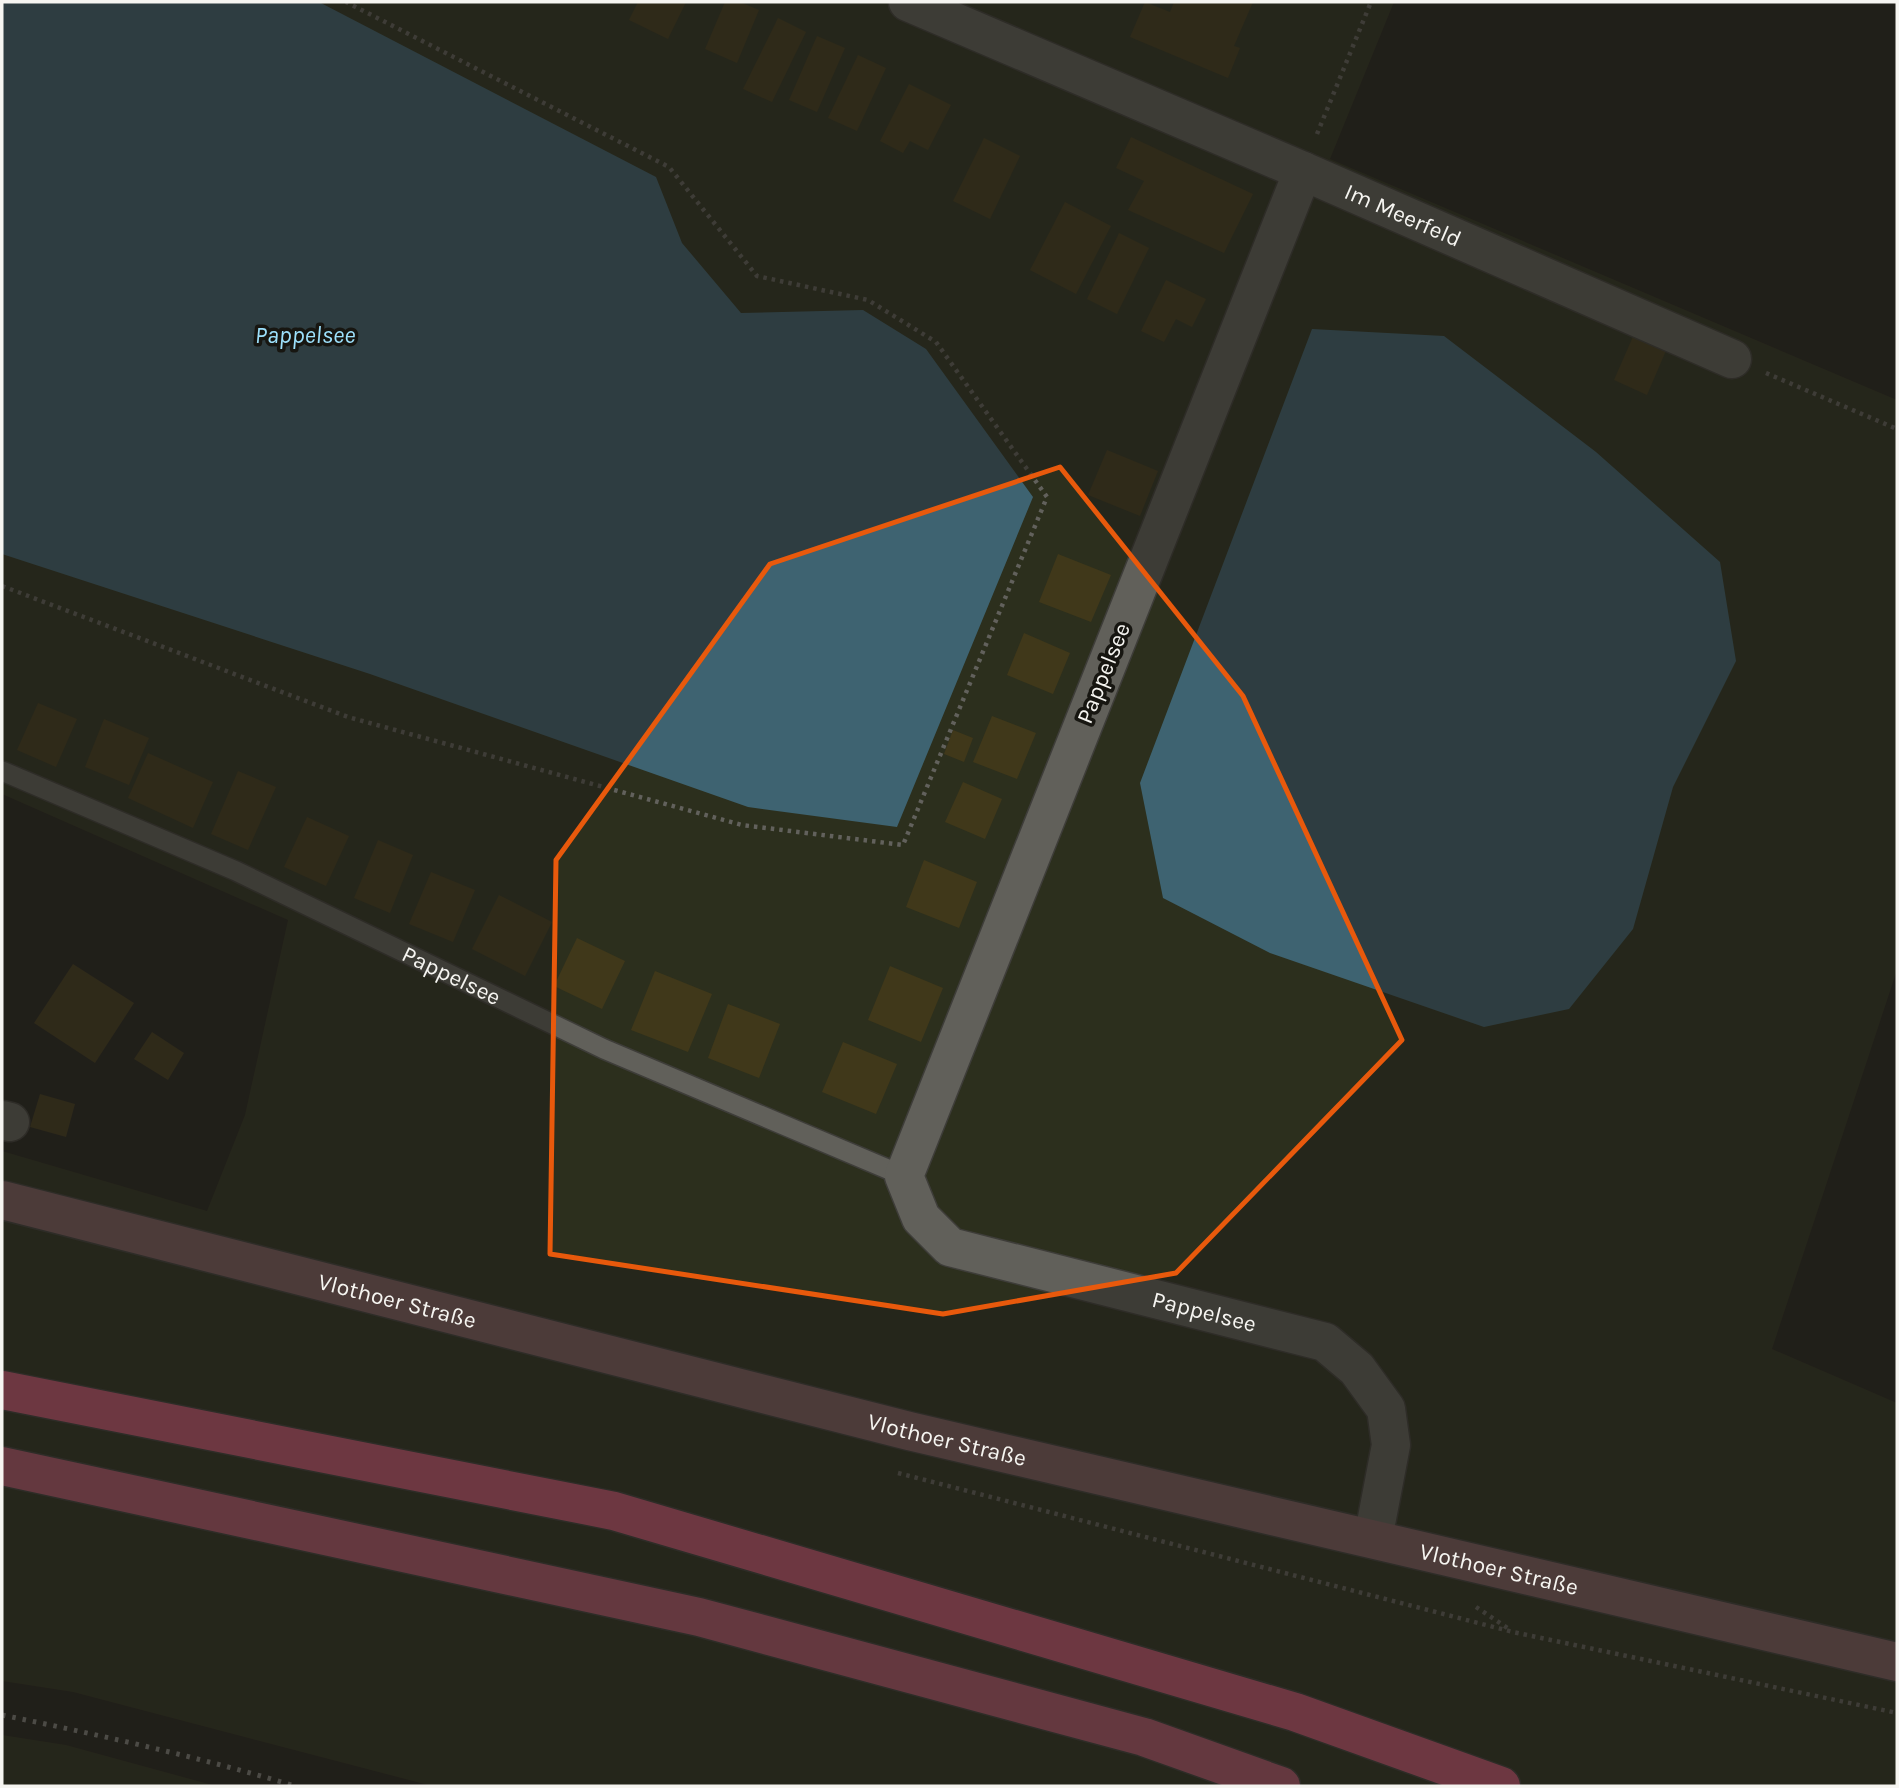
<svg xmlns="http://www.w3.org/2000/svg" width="1899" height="1788" font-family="Karla,sans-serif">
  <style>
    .green { fill: #2c2f1d }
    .water { fill: #3e6371 }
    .building { fill: #40381a }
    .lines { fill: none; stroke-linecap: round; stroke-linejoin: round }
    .service-casing { stroke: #3e3d39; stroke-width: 22 }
    .minor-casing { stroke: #3e3d39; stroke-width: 41 }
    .secondary-casing { stroke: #3e3d39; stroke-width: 41 }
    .trunk-casing { stroke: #3e3d39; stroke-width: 41 }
    .motorway-casing { stroke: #3e3d39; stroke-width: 41 }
    .path { stroke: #62615c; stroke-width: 4.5; stroke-dasharray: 3.5 5; stroke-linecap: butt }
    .service { stroke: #61605a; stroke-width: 19 }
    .minor { stroke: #61605a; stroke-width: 38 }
    .secondary { stroke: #805d61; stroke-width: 38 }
    .trunk { stroke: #b5576d; stroke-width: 38 }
    .motorway { stroke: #ca5572; stroke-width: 38 }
    .rail { stroke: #82817c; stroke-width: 5; stroke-dasharray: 3.5 7; stroke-linecap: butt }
    .marked { fill: none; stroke: #e8590c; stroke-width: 5; stroke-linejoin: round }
    .labels { text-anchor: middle; stroke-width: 7; stroke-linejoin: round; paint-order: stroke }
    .street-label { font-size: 23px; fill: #f6f5f1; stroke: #171611 }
    .water-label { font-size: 24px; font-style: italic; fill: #9de1fc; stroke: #171611 }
  </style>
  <rect width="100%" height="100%" fill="#211f1a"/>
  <!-- green -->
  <g class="green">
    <polygon points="2,2 1394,2 1330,159 1897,400 1897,970 1772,1349 1897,1403 1897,1786 432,1786 73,1692 2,1681 2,1151 207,1211 245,1115 288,920 2,794"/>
    <polygon points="2,1735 66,1745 216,1786 2,1786"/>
  </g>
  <!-- water -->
  <g class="water">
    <polygon points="2,2 319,2 656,177 682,243 741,313 863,310 926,349 1033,497 897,827 748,807 370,674 2,554"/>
    <polygon points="1312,329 1444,336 1596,452 1720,562 1736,661 1673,787 1633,929 1569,1009 1484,1027 1270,953 1163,898 1140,783"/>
  </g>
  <!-- building -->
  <g class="building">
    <polygon points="638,2 686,2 668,39 629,20"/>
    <polygon points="725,2 740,2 759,10 737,63 705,49"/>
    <polygon points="1145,2 1170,12 1174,2 1253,2 1234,46 1240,48 1228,78 1130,37"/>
    <polygon points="778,18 806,32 772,102 743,89"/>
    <polygon points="817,36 845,48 817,112 789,100"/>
    <polygon points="858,55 886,68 857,131 828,118"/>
    <polygon points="909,84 951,105 928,150 910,141 903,153 880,141"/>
    <polygon points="1131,137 1253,194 1224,253 1128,210 1144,181 1116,168"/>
    <polygon points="984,138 1020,156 990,219 953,201"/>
    <polygon points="1065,202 1111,226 1076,294 1030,270"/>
    <polygon points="1119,233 1149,248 1117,314 1087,299"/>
    <polygon points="1166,280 1206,299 1192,327 1176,319 1164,342 1141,331"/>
    <polygon points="1635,332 1668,346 1647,395 1614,380"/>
    <polygon points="1107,450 1158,471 1140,516 1088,495"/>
    <polygon points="1058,554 1111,575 1091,622 1039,602"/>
    <polygon points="1024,633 1070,653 1053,694 1007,675"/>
    <polygon points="38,703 77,719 56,767 17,750"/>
    <polygon points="992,716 1036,733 1017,779 973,762"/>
    <polygon points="104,719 149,738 129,785 85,767"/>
    <polygon points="953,730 973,738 964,762 944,754"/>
    <polygon points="148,753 213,782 193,828 128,798"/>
    <polygon points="238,771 276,787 248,850 211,834"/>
    <polygon points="963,782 1002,799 985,839 945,822"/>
    <polygon points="307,817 349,836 326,886 284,867"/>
    <polygon points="378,840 413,855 390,913 354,898"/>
    <polygon points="924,860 977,882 959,928 906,907"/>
    <polygon points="431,872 475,890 453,942 409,924"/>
    <polygon points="499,895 552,922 525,976 472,949"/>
    <polygon points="577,938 625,961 602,1009 554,986"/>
    <polygon points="73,964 134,1003 95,1063 34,1023"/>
    <polygon points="890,966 943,988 921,1042 868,1020"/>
    <polygon points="655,971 712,994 688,1052 631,1030"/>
    <polygon points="728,1004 780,1024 759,1078 708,1058"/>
    <polygon points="152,1032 184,1053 168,1080 134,1059"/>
    <polygon points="843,1042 897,1064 876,1114 822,1092"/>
    <polygon points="40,1094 75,1104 66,1137 30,1127"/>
  </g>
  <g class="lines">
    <!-- service casing -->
    <g class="service-casing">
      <g id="service">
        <path id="s1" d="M2,771L236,871L604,1049L904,1176"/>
      </g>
    </g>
    <!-- minor casing -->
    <g class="minor-casing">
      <g id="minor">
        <path id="s2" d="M908,2L1303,171L1732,359"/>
        <path id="s3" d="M1303,171L904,1176L921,1218L950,1247L1325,1342L1357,1369L1386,1409L1391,1445L1373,1539"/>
        <polyline points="2,1120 10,1122"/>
      </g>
    </g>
    <!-- secondary casing -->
    <g class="secondary-casing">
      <g id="secondary">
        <path id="s4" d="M2,1200L909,1431L1897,1662"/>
      </g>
    </g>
    <!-- trunk casing -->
    <g class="trunk-casing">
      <polyline id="trunk" points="2,1466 699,1617 1144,1737 1281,1786"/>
    </g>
    <!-- motorway casing -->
    <g class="motorway-casing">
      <polyline id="motorway" points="2,1390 614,1511 1295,1712 1501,1786"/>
    </g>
    <!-- path -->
    <g class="path">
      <polyline points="1317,134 1371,2"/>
      <polyline points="1766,373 1897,429"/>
      <polyline points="2,586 348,717 742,825 903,845 1047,497 936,342 868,300 757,276 669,167 346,2"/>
      <polyline points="898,1473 1513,1632 1897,1713"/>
      <polyline points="1476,1607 1509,1629"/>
    </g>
    <!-- service -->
    <use href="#service" class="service"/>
    <!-- minor -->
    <use href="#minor" class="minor"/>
    <!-- secondary -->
    <use href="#secondary" class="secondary"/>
    <!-- trunk -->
    <use href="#trunk" class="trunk"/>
    <!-- motorway -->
    <use href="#motorway" class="motorway"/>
    <!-- rail -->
    <path class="rail" d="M2,1715C100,1735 199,1757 295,1786"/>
  </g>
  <!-- marked area -->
  <path d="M0 0H1899V1788H0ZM1060,467L1243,696L1402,1040L1176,1273L943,1314L550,1254L556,860L770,564Z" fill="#211f1a" fill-opacity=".55" fill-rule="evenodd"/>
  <path class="marked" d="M1060,467L1243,696L1402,1040L1176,1273L943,1314L550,1254L556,860L770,564Z"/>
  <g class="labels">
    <!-- street labels -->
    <g class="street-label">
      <text dy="8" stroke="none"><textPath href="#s2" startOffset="539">Im Meerfeld</textPath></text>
      <text transform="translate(1103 673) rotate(-68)" y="8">Pappelsee</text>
      <text dy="8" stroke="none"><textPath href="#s1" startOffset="494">Pappelsee</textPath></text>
      <text dy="8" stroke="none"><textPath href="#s4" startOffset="408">Vlothoer Straße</textPath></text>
      <text dy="8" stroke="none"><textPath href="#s3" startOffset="1430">Pappelsee</textPath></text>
      <text dy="8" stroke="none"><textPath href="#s4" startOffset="975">Vlothoer Straße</textPath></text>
      <text dy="8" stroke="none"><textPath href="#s4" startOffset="1542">Vlothoer Straße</textPath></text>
    </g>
    <!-- water labels -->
    <g class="water-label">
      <text x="305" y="343">Pappelsee</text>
    </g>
  </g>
  <!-- border -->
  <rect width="1899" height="1788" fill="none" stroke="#f6f5f1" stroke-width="7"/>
</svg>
